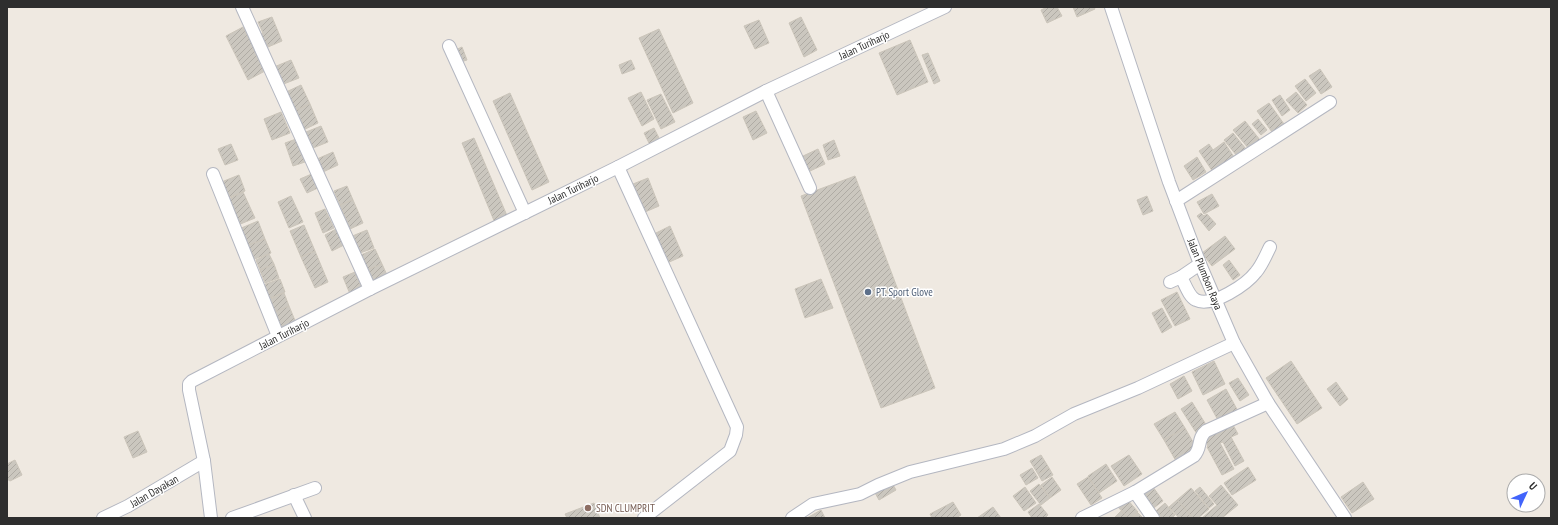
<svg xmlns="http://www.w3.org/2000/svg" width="1558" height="525" font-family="'PT Sans Narrow',sans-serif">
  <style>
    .building { fill: url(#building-hatch); stroke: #cbc5ba }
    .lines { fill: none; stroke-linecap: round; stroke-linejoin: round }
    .minor-casing { stroke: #b4b7c1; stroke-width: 14 }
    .minor { stroke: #fff; stroke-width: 12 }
    .service-dot { fill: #5c6f8a; stroke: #fff; stroke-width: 1.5 }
    .education-dot { fill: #8d6e63; stroke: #fff; stroke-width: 1.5 }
    .labels { text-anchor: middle; stroke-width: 3; stroke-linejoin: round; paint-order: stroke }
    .street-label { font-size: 11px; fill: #2e2e2e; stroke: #fff }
    .service-label { font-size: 11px; fill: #4e5e75; stroke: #fff; text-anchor: start }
    .education-label { font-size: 11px; fill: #785e54; stroke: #fff; text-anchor: start }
  </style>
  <defs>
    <pattern id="building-hatch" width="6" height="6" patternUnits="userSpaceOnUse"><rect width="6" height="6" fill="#cbc7bf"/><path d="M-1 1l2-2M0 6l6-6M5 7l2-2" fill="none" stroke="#afaba4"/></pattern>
  </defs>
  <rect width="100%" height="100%" fill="#efe9e1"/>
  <!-- building -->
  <g class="building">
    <polygon points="1047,7 1057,7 1062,16 1047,23 1041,10"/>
    <polygon points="1073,7 1094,7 1095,9 1077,17"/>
    <polygon points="272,17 282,41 268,47 267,44 263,46 258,35 263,33 258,22"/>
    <polygon points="801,17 817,50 804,57 789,23"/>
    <polygon points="759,20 769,43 755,49 744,26"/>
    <polygon points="243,27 265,71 248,80 226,36"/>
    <polygon points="659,29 693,103 673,113 639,38"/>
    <polygon points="910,40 928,82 897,95 879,53"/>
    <polygon points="462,47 467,60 458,63 453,51"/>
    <polygon points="928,53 940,81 934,84 922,55"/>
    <polygon points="291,60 299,78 281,85 274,67"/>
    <polygon points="631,60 635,69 622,74 619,65"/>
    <polygon points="1320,69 1332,87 1321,94 1309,76"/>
    <polygon points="1305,79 1316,93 1306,101 1295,86"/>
    <polygon points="301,85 310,104 292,112 284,93"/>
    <polygon points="641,92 654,119 642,126 628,98"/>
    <polygon points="1296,92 1307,105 1298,113 1286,100"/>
    <polygon points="510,93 549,182 532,190 493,101"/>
    <polygon points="661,94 675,122 661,129 647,100"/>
    <polygon points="1280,95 1290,110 1282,116 1272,100"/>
    <polygon points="1269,103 1284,124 1272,132 1257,111"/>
    <polygon points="310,104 318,123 301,131 292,112"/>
    <polygon points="756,111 767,133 753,140 743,117"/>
    <polygon points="281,112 290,133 272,140 264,119"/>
    <polygon points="1258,119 1267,130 1261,135 1252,124"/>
    <polygon points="1245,121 1260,140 1249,149 1233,130"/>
    <polygon points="321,126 328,142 313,148 306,132"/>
    <polygon points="654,128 661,142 651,147 644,133"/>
    <polygon points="1233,133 1246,149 1237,156 1224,140"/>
    <polygon points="299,138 308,161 293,166 285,143"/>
    <polygon points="474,138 508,218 495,223 462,143"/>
    <polygon points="834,140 840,156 828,160 823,145"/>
    <polygon points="1224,142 1234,157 1213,172 1199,151 1209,144 1213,150"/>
    <polygon points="231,144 238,160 225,165 218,149"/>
    <polygon points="818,149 825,164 808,172 801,157"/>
    <polygon points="333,152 338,165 323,172 317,159"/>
    <polygon points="1197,157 1206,172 1193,180 1184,166"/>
    <polygon points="314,173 320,187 307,193 300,179"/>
    <polygon points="239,175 245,191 225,199 219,183"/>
    <polygon points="855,176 935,388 881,408 801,196"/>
    <polygon points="648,178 659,206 645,212 633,184"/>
    <polygon points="347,186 353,200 340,205 334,191"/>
    <polygon points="243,192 255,218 238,225 226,200"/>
    <polygon points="1212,194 1219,206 1204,214 1197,202"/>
    <polygon points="291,196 303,222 289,228 278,202"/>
    <polygon points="1147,196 1153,211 1143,215 1137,200"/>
    <polygon points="353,200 363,223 350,229 340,205"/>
    <polygon points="325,209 334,228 323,233 315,213"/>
    <polygon points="1201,213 1204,216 1207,214 1216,224 1209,231 1197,216"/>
    <polygon points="258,221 265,239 246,246 239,229"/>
    <polygon points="304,225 315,251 301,257 290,231"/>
    <polygon points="670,226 683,256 667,263 654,234"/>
    <polygon points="336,229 344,245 332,251 325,235"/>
    <polygon points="367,230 374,248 357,254 350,237"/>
    <polygon points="1225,236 1235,249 1212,266 1202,253"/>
    <polygon points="265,239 271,253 252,260 246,246"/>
    <polygon points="375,249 382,264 367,270 361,255"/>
    <polygon points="315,251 328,282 315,288 301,257"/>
    <polygon points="269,254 274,264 260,270 256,260"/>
    <polygon points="1229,260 1240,275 1233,280 1223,265"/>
    <polygon points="274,264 279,278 265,283 260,270"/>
    <polygon points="382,264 387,275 373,281 367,270"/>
    <polygon points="355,272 362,289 350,294 343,277"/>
    <polygon points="280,279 285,292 268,299 263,285"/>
    <polygon points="821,279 833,308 805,318 795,289"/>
    <polygon points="1177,292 1190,319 1175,326 1161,300"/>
    <polygon points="284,293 289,306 273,313 268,300"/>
    <polygon points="289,306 296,323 279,330 273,313"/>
    <polygon points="1162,308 1172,327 1162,333 1152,313"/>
    <polygon points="1214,361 1225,384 1203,395 1192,372"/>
    <polygon points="1291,361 1322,408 1297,424 1266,378"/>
    <polygon points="1184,376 1192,391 1178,399 1170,384"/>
    <polygon points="1238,378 1249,395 1240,401 1229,383"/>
    <polygon points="1336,382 1348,399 1340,406 1327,389"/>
    <polygon points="1226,389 1239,413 1220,424 1207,400"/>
    <polygon points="1192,402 1208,428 1197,434 1181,409"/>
    <polygon points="1175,412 1185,428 1164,440 1154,424"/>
    <polygon points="1232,423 1238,434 1231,437 1244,461 1235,466 1223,442 1220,443 1234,469 1222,475 1207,447 1208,446 1204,438"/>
    <polygon points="1185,428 1197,449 1176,461 1164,440"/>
    <polygon points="138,431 147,452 133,458 124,437"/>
    <polygon points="1041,455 1049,468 1038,474 1030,461"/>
    <polygon points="1129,455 1142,474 1124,486 1111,466"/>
    <polygon points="15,460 22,475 10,481 7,479 7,464"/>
    <polygon points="1106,464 1117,481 1099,493 1088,476"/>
    <polygon points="1248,467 1256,480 1232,495 1224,483"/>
    <polygon points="1032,468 1038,478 1026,485 1020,475"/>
    <polygon points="1049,468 1053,475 1042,481 1038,474"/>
    <polygon points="1052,477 1061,490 1050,498 1041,485"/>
    <polygon points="1088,477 1102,498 1091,505 1077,484"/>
    <polygon points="891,481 896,490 879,500 874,491"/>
    <polygon points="1363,482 1374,499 1352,513 1341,497"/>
    <polygon points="1039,484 1050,498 1041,505 1030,491"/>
    <polygon points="1221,485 1238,505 1222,518 1202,518 1217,505 1209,496"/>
    <polygon points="1025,487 1036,503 1024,511 1013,496"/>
    <polygon points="1153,487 1163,501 1151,510 1140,496"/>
    <polygon points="1200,487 1214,504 1209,508 1195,491"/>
    <polygon points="1191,488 1209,509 1198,518 1193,518 1177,500"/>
    <polygon points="1127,499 1138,512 1131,518 1128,518 1118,507"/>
    <polygon points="1177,500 1193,518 1179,518 1169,507"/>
    <polygon points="953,502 961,515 956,518 932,518 930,514"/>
    <polygon points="594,503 600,518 567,518 565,514"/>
    <polygon points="1165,503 1175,515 1172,518 1162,518 1156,511"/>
    <polygon points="1039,504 1048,515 1045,518 1032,518 1028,512"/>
    <polygon points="993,507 1001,518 977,518"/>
    <polygon points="821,510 825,518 807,518"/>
    <polygon points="1121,511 1128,518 1115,517"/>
    <polygon points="1138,513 1143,518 1132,518"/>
  </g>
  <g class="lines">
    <!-- minor casing -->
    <g class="minor-casing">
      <g id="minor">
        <polyline points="242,7 370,289"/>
        <polyline points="1111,7 1169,182 1200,264 1234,343 1268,403 1345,518"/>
        <polyline points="449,46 525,213"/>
        <polyline points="766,91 810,188"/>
        <polyline points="618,167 737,427 736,435 730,451 644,518"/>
        <polyline points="213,174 278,336"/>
        <polyline points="1176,201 1330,102"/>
        <path d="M1181,277C1185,284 1189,297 1196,300C1212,308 1247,284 1256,272C1262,265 1266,255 1270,247"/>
        <polyline points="1170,282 1181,277 1200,264"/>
        <polyline points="1135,492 1153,518"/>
        <polyline points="294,495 305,518"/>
        <polyline points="103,518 128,506 204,461"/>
        <polyline points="211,518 204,461 189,390 189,384 192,381 370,289 618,167 766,91 945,7"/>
        <polyline points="232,518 315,488"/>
        <polyline points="792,518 813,504 860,494 878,485 910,472 1004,449 1035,436 1074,414 1138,388 1234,343"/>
        <path d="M1082,518L1135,492L1194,456C1202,448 1197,438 1206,431L1268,403"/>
      </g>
    </g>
    <!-- minor -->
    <use href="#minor" class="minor"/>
  </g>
  <!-- markers -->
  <circle class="service-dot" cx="868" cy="292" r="4"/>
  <circle class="education-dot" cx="588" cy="508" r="4"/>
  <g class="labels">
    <!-- street labels -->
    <g class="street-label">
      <text transform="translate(864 45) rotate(-25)" y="4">Jalan Turiharjo</text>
      <text transform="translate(573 189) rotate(-26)" y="4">Jalan Turiharjo</text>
      <text transform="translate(1205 274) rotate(68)" y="4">Jalan Plumbon Raya</text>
      <text transform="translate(284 334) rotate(-27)" y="4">Jalan Turiharjo</text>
      <text transform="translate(154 491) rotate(-30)" y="4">Jalan Dayakan</text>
    </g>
    <!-- service labels -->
    <g class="service-label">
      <text x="876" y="296">PT. Sport Glove</text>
    </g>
    <!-- education labels -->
    <g class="education-label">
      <text x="596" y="512">SDN CLUMPRIT</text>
    </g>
  </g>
  <!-- border -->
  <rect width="1558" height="525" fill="none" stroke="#2e2e2e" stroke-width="16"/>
  <!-- north arrow -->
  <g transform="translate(1526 493) rotate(46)"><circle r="19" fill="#ffffff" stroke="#ababab"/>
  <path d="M0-3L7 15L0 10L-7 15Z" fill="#4264fb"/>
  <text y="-6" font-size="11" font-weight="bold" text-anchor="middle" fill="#2e2e2e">U</text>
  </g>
</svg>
